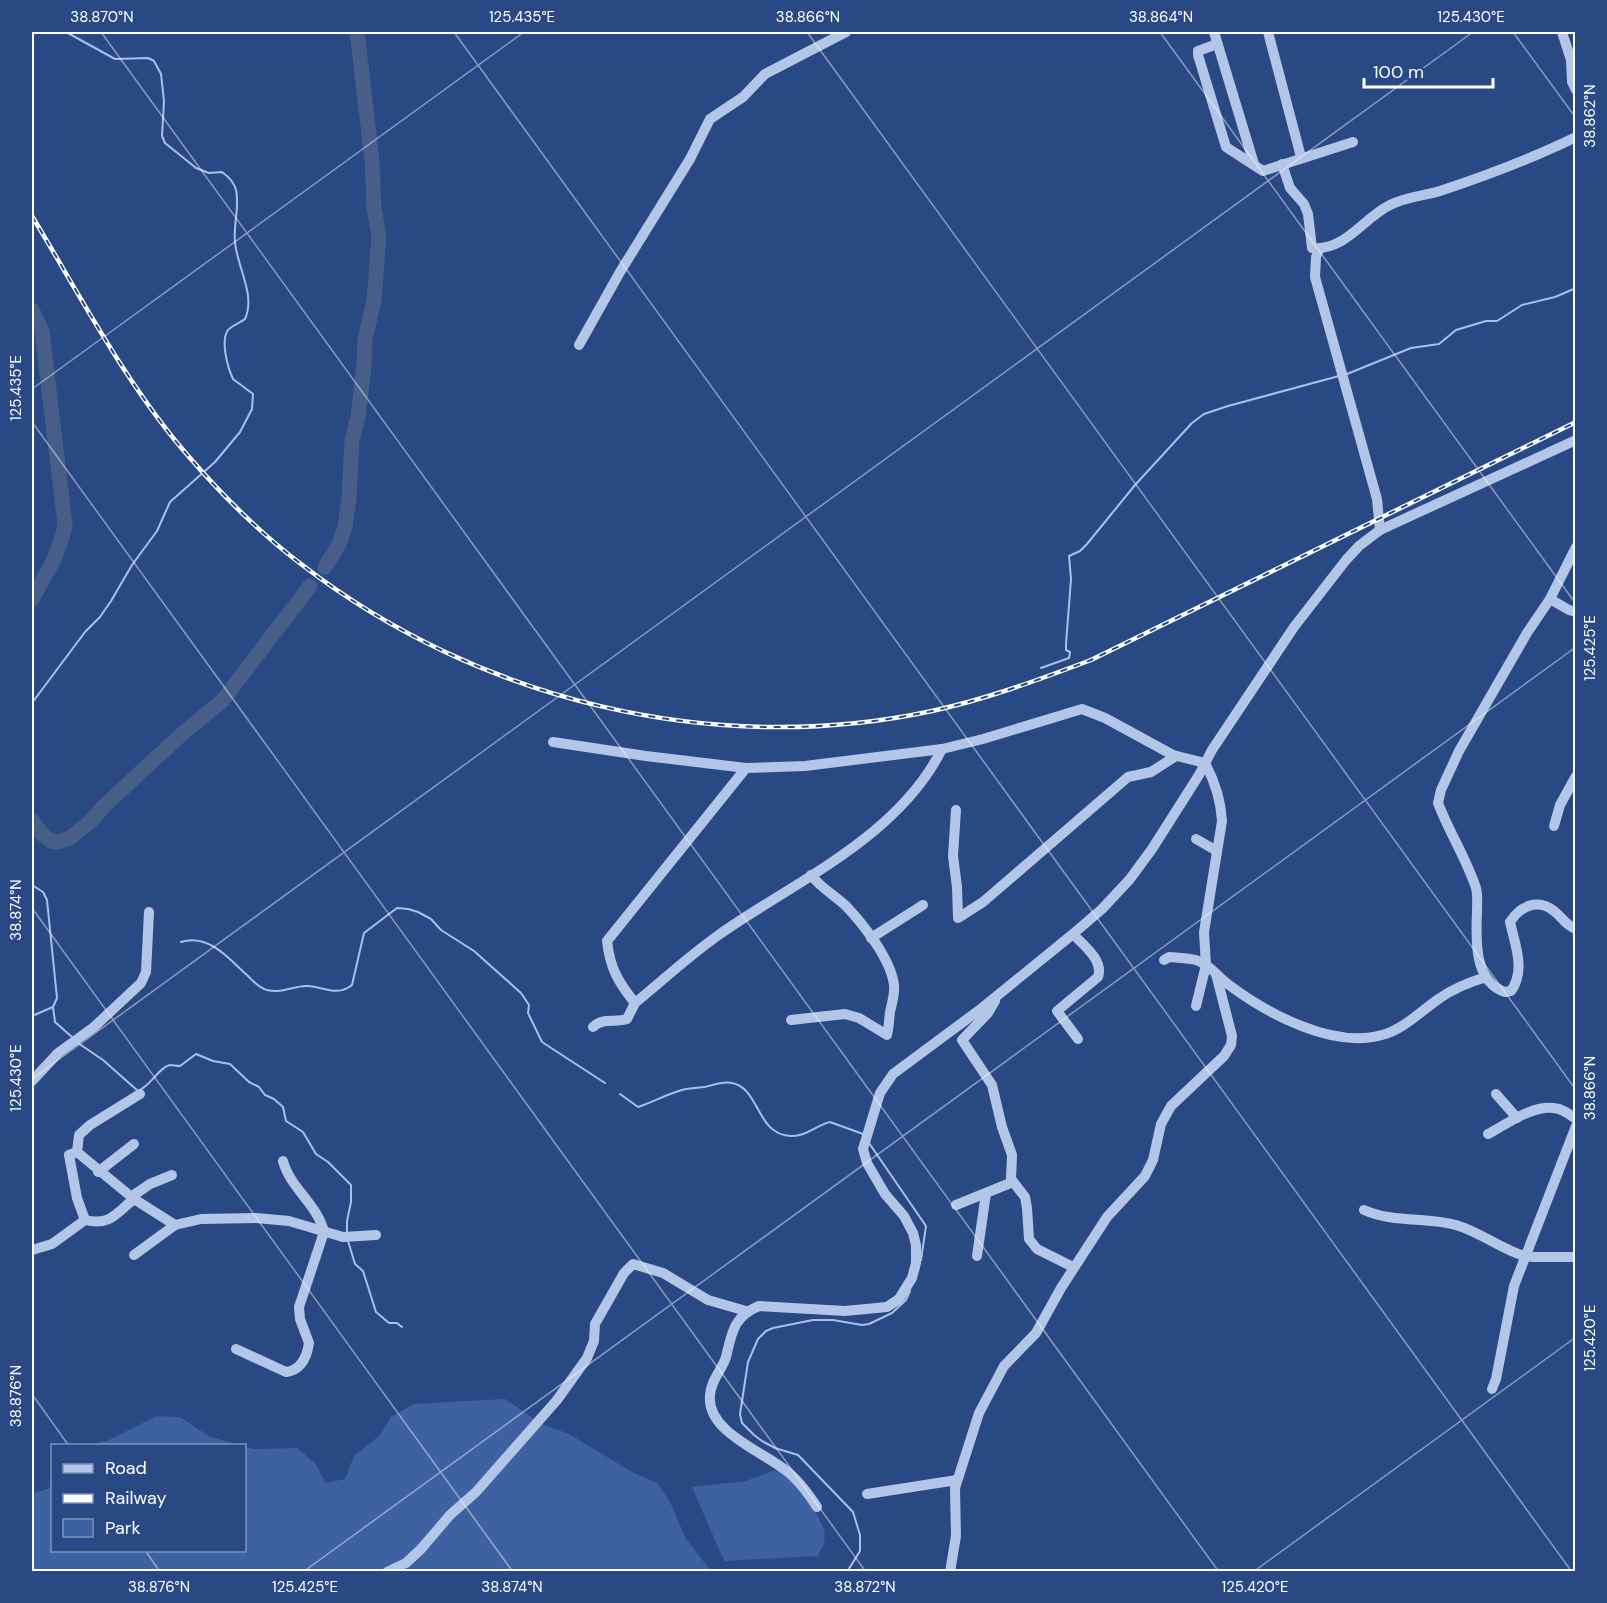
<svg xmlns="http://www.w3.org/2000/svg" width="1607" height="1603" font-family="'DM Sans',sans-serif">
  <style>
    .green { fill: #3e61a1 }
    .lines { fill: none; stroke-linecap: round; stroke-linejoin: round }
    .stream { stroke: #a8c0e7; stroke-width: 2 }
    .river { stroke: #475e89; stroke-width: 15 }
    .minor { stroke: #b3c6e7; stroke-width: 10 }
    .rail-casing { stroke: #fff; stroke-width: 4.5 }
    .rail { stroke: #294984; stroke-width: 2; stroke-dasharray: 7; stroke-linecap: butt }
    .ticks { fill: none; stroke: #fff; stroke-width: 1.5; stroke-opacity: 0.45 }
    .neatline { fill: none; stroke: #fff; stroke-width: 2 }
    .ticks-label { font-size: 15px; text-anchor: middle; fill: #fff }
  </style>
  <rect width="100%" height="100%" fill="#294984"/>
  <!-- green -->
  <g class="green">
    <polygon points="505,1399 535,1420 410,1557 390,1568 379,1571 32,1571 32,1494 49,1488 52,1481 52,1550 244,1550 245,1447 254,1449 297,1448 316,1464 325,1483 345,1479 354,1456 379,1436 391,1417 414,1404"/>
    <polygon points="157,1416 180,1417 210,1437 240,1445 85,1445 107,1441"/>
    <polygon points="539,1423 569,1434 632,1472 657,1483 670,1502 686,1539 711,1571 394,1572"/>
    <polygon points="778,1469 792,1478 813,1506 825,1531 824,1544 818,1556 724,1561 692,1487 746,1481"/>
  </g>
  <g class="lines">
    <!-- stream -->
    <g class="stream">
      <polyline points="1347,374 1411,348 1439,344 1456,330 1486,321 1497,321 1522,305 1555,297 1576,288"/>
      <polyline points="1041,668 1069,658 1070,652 1066,650 1066,644 1071,579 1069,556 1080,551 1087,544 1135,485 1192,423 1204,414 1228,406 1339,376"/>
      <path d="M32,703L85,632L100,617L111,601L132,565L157,531L170,502L215,462L240,432L252,409L253,394L233,379C228,368 220,341 228,330C232,325 240,323 245,319C256,295 237,267 235,242C233,225 240,207 236,190C234,182 229,177 222,172L209,173L196,168L165,143L162,136L164,101L161,74L154,61L148,58L115,59L66,32H61"/>
      <polyline points="32,885 43,892 47,900 57,998 53,1007 32,1016"/>
      <path d="M181,942C209,933 230,960 248,976C253,981 259,988 267,990C283,994 294,985 308,986C324,987 337,997 352,985L364,933L397,908L408,909L418,912L431,919L441,930L474,951L521,993L529,1005L528,1013L542,1042L605,1083"/>
      <polyline points="53,1007 55,1022 72,1037"/>
      <path d="M78,1043L103,1060L138,1091C151,1086 159,1067 170,1065C173,1065 177,1066 180,1066L196,1054L213,1061L230,1064L249,1082L259,1087L265,1095L274,1099L283,1107L286,1121L303,1132L316,1154L328,1162L351,1185V1202L347,1221V1233"/>
      <path d="M620,1094L638,1107C653,1102 667,1094 682,1090C689,1088 697,1088 705,1087C713,1085 723,1081 732,1083C760,1088 756,1135 791,1136C805,1137 817,1125 830,1122L863,1134"/>
      <polyline points="869,1143 926,1226 921,1260"/>
      <polyline points="348,1241 355,1264 363,1271 376,1312 389,1323 397,1323 402,1327"/>
      <polyline points="847,1572 860,1551 860,1535 853,1512 798,1455 775,1448 762,1441 754,1435 742,1423 740,1414 748,1362 758,1339 766,1331 773,1328 813,1320 833,1320 862,1325 869,1324 892,1313 906,1300 910,1291"/>
    </g>
    <!-- river -->
    <g class="river">
      <path d="M32,310L42,331L65,524C61,552 45,575 32,599"/>
      <polyline points="325,567 339,544 345,527 349,499 352,440 358,417 364,366 365,339 374,301 379,236 374,208 372,160 357,32"/>
      <polyline points="32,820 42,834 51,841 58,842 70,838 91,821 104,806 183,733 222,701 310,586"/>
    </g>
    <!-- minor -->
    <g class="minor">
      <polyline points="1214,32 1254,164"/>
      <polyline points="1268,32 1301,157"/>
      <polyline points="1562,32 1571,60 1572,82 1576,90"/>
      <polyline points="1217,44 1198,51 1198,55 1226,147 1263,171 1353,142"/>
      <path d="M1282,164L1290,188L1304,204L1308,214L1312,248C1346,251 1363,218 1390,205C1407,196 1426,196 1443,190C1488,175 1533,158 1576,137"/>
      <polyline points="1319,249 1316,257 1315,277 1377,499 1380,530"/>
      <polyline points="579,345 620,272 690,159 710,119 743,97 765,74 846,32"/>
      <path d="M1576,547L1550,599L1527,633L1459,751L1441,790L1438,803C1449,832 1466,858 1476,888C1478,895 1477,903 1477,911C1476,938 1473,981 1505,992L1511,991C1526,970 1515,945 1510,922C1520,906 1538,898 1554,911C1562,917 1565,925 1576,929"/>
      <polyline points="1550,599 1569,610 1576,612"/>
      <path d="M553,742L646,756L746,768L805,766L942,749L983,739L1082,709L1105,718L1173,755L1205,763C1215,782 1221,800 1222,821L1204,932L1206,965L1196,1006"/>
      <polyline points="956,810 953,856 957,887 958,918 983,902 1128,777 1151,772 1176,756"/>
      <polyline points="1554,826 1560,805 1576,776"/>
      <polyline points="1196,839 1217,851"/>
      <path d="M1073,934C1083,945 1104,960 1098,977L1057,1011L1078,1039"/>
      <polyline points="871,938 923,905"/>
      <path d="M1164,960L1169,957C1178,958 1188,958 1196,960C1209,964 1218,977 1229,985C1268,1014 1333,1049 1382,1035C1403,1030 1422,1010 1440,998C1454,988 1470,982 1486,977"/>
      <polyline points="995,1001 988,1013 962,1040 992,1085 1002,1127 1012,1155 1011,1179 1025,1197 1027,1208 1029,1239 1037,1249 1073,1267"/>
      <path d="M635,1003C618,982 610,968 607,941L746,768"/>
      <path d="M791,1020L845,1014L859,1018L887,1035C889,1027 889,1020 890,1012C892,1003 895,994 894,985C891,959 863,924 846,906C834,895 821,888 811,875"/>
      <path d="M593,1027C603,1017 615,1023 627,1019L635,1003C663,980 690,955 720,934C797,880 898,837 942,749"/>
      <polyline points="32,1081 58,1053 94,1027 141,983 146,972 149,912"/>
      <polyline points="1496,1094 1517,1118"/>
      <path d="M1488,1134C1507,1124 1532,1105 1554,1108C1563,1109 1569,1114 1576,1119"/>
      <polyline points="77,1152 79,1135 90,1125 140,1094"/>
      <polyline points="98,1172 134,1144"/>
      <polyline points="131,1197 150,1184 172,1175"/>
      <polyline points="956,1205 1013,1182"/>
      <path d="M1364,1210C1393,1223 1426,1217 1456,1225C1480,1232 1501,1249 1524,1256L1533,1257H1576"/>
      <polyline points="85,1220 77,1198 69,1155 77,1152 134,1199 175,1225 201,1219 256,1218 289,1221 343,1237 376,1235"/>
      <path d="M32,1250L52,1244L85,1220C110,1226 115,1214 134,1199"/>
      <polyline points="134,1255 175,1225"/>
      <polyline points="977,1256 986,1193"/>
      <path d="M236,1349L286,1372C301,1370 307,1357 309,1343L300,1319L299,1307L324,1232C318,1205 290,1188 283,1161"/>
      <polyline points="1492,1389 1496,1379 1514,1286 1576,1126"/>
      <polyline points="867,1494 957,1480"/>
      <path d="M817,1507C808,1493 798,1479 784,1469C761,1451 706,1431 710,1395C711,1380 722,1370 726,1357C732,1332 734,1316 759,1306L845,1311L887,1307L899,1299L912,1278L916,1263V1245L913,1233L904,1216L885,1194L867,1163L863,1149L880,1093L893,1074L982,1008L1073,934L1102,909L1130,879L1152,849L1199,775L1212,750L1294,627L1346,560L1359,546L1380,530L1576,440"/>
      <polyline points="387,1572 406,1563 421,1549 450,1515 476,1492 557,1400 587,1358 594,1341 595,1324 624,1273 633,1264 663,1273 708,1300 746,1311"/>
      <polyline points="950,1572 956,1536 955,1488 979,1413 1004,1366 1036,1333 1061,1288 1107,1217 1145,1176 1153,1160 1161,1124 1171,1106 1224,1056 1231,1045 1232,1036 1216,974"/>
    </g>
    <!-- rail casing -->
    <g class="rail-casing">
      <path id="rail" d="M32,216C81,297 127,386 190,458C223,496 260,533 301,564C477,700 713,758 932,711C987,699 1038,680 1091,660L1576,422"/>
    </g>
    <!-- rail -->
    <use href="#rail" class="rail"/>
  </g>
  <!-- ticks -->
  <path class="ticks" d="M101,32L1219,1572M454,32L1572,1572M807,32L1576,1090M1160,32L1576,604M1513,32L1576,118M32,389L524,32M32,422L866,1572M32,908L513,1572M32,1079L1473,32M32,1394L69,1446M145,1550L160,1572M303,1572L1576,647M1253,1572L1576,1337"/>
  <!-- border -->
  <rect width="1607" height="1603" fill="none" stroke="#294984" stroke-width="66"/>
  <!-- legend -->
  <rect x="51" y="1444" width="195" height="108" fill="#294984" stroke="#7f92b5" stroke-width="1.5"/>
  <rect x="63" y="1464" width="30" height="9" fill="#b3c6e7" stroke="#7f92b5" stroke-width="1.5"/>
  <text x="105" y="1474" font-size="18" fill="#ffffff">Road</text>
  <rect x="63" y="1494" width="30" height="9" fill="#ffffff" stroke="#7f92b5" stroke-width="1.5"/>
  <text x="105" y="1504" font-size="18" fill="#ffffff">Railway</text>
  <rect x="63" y="1519" width="30" height="18" fill="#3e61a1" stroke="#7f92b5" stroke-width="1.5"/>
  <text x="105" y="1534" font-size="18" fill="#ffffff">Park</text>
  <!-- scale -->
  <path d="M1364 78v9h129v-9" fill="none" stroke="#ffffff" stroke-width="3"/>
  <text x="1373" y="78" font-size="18" fill="#ffffff" stroke="#294984" stroke-width="4.5" paint-order="stroke">100 m</text>
  <rect x="33" y="33" width="1541" height="1537" class="neatline"/>
  <g class="ticks-label">
    <text x="102" y="22">38.870°N</text>
    <text x="522" y="22">125.435°E</text>
    <text x="808" y="22">38.866°N</text>
    <text x="1161" y="22">38.864°N</text>
    <text x="1471" y="22">125.430°E</text>
    <text transform="translate(1590 116) rotate(-90)" y="5">38.862°N</text>
    <text transform="translate(16 388) rotate(-90)" y="5">125.435°E</text>
    <text transform="translate(1590 648) rotate(-90)" y="5">125.425°E</text>
    <text transform="translate(16 910) rotate(-90)" y="5">38.874°N</text>
    <text transform="translate(16 1078) rotate(-90)" y="5">125.430°E</text>
    <text transform="translate(1590 1088) rotate(-90)" y="5">38.866°N</text>
    <text transform="translate(1590 1338) rotate(-90)" y="5">125.420°E</text>
    <text transform="translate(16 1396) rotate(-90)" y="5">38.876°N</text>
    <text x="159" y="1592">38.876°N</text>
    <text x="305" y="1592">125.425°E</text>
    <text x="512" y="1592">38.874°N</text>
    <text x="865" y="1592">38.872°N</text>
    <text x="1255" y="1592">125.420°E</text>
  </g>
</svg>
